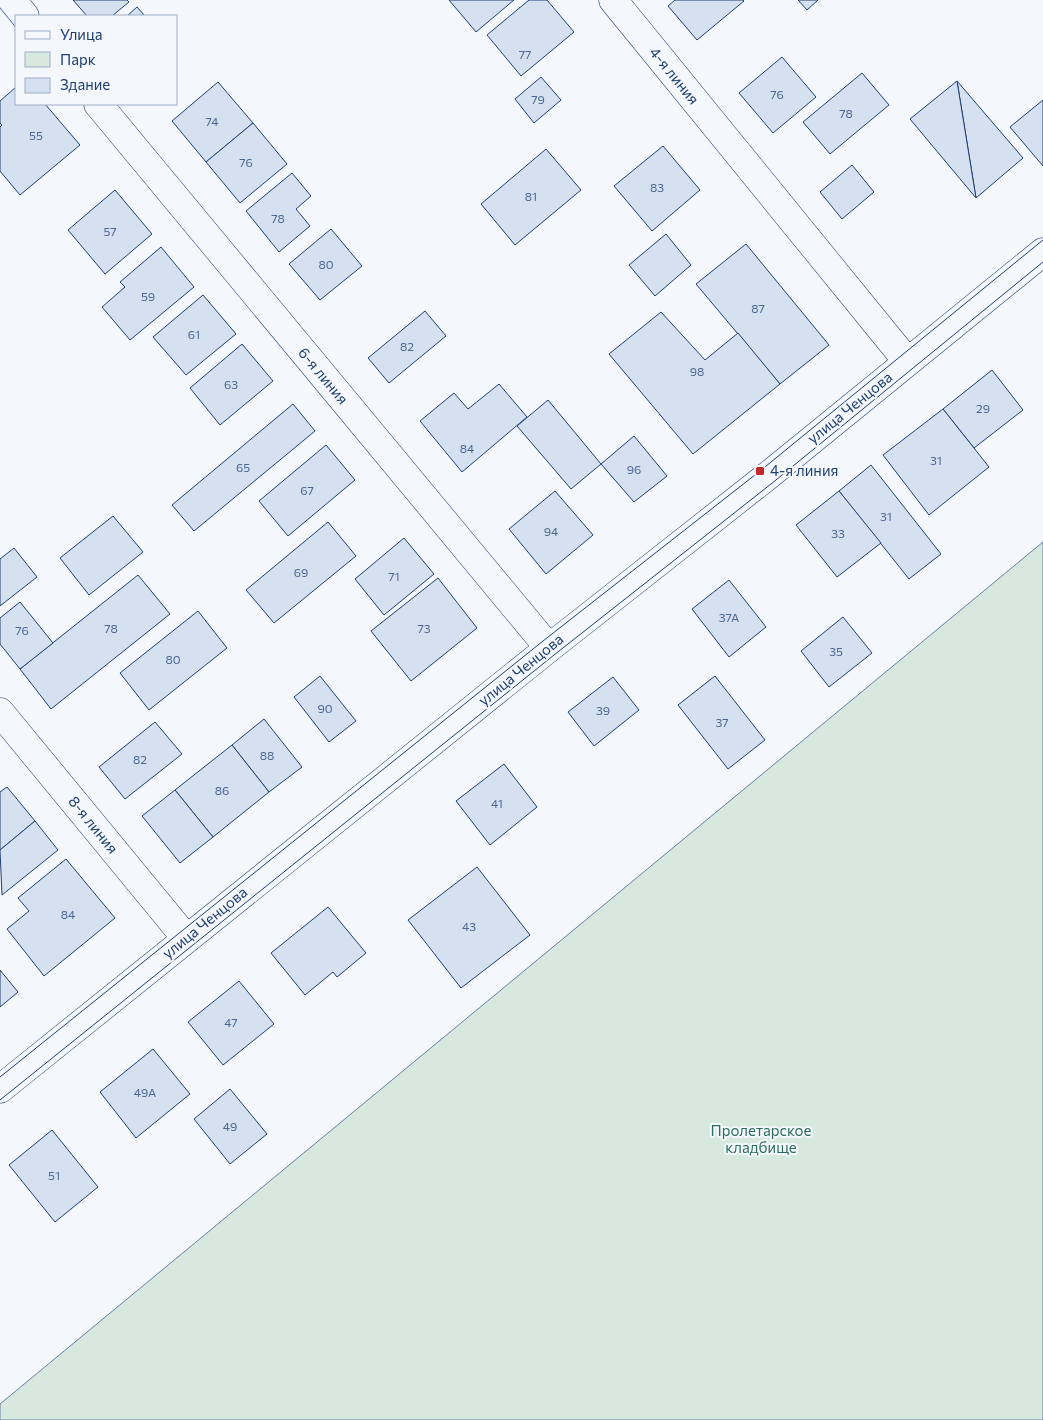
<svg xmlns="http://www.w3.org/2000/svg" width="1043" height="1420" font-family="Commissioner,sans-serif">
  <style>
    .green { fill: #d7e8df; stroke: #687fa3 }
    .building { fill: #d5e0f0; stroke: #1d3f73 }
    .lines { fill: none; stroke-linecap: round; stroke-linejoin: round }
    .street-casing { stroke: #1d3f73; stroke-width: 29 }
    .secondary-casing { stroke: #1d3f73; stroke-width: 29 }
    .street { stroke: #f4f7fb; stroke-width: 28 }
    .secondary { stroke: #f4f7fb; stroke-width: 28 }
    .tram { stroke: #1d3f73; stroke-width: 1 }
    .poi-dot { fill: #c62828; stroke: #f4f7fb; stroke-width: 2 }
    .labels { text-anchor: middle; stroke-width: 4; stroke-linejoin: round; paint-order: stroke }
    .number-label { font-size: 12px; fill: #4b6792 }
    .street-label { font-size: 15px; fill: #1d3f73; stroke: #f4f7fb }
    .poi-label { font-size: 15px; fill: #1d3f73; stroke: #f4f7fb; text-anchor: start }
    .park-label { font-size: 15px; fill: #2c6c60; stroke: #f4f7fb }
  </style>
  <rect width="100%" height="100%" fill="#f4f7fb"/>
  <!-- green -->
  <polygon class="green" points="1043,542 1043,1420 0,1420 0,1404"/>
  <!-- building -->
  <g class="building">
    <polygon points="73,0 127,0 129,2 112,16 87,16"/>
    <polygon points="449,0 514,0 476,32"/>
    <polygon points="529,0 547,0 574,32 521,76 487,35"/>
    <polygon points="675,0 743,0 744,1 697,40 668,6"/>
    <polygon points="798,0 818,0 807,10"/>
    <polygon points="137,7 145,16 127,16"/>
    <polygon points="782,57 816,97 773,133 739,93"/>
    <polygon points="862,73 889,105 830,154 803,122"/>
    <polygon points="541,77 561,100 534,123 515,99"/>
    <polygon points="957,81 1023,158 976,198"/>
    <polygon points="957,81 976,198 910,119"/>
    <polygon points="218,82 253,123 206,162 172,121"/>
    <polygon points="16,87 16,104 45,104 80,145 20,195 0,171 0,127 2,125 0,123 0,101"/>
    <polygon points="1043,100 1043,166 1010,127"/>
    <polygon points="253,123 287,164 240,203 206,162"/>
    <polygon points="663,146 700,190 652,231 614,186"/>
    <polygon points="546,149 581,190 515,245 481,204"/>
    <polygon points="852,165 874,192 842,219 820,192"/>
    <polygon points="292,173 311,196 296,209 310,226 279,252 246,211"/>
    <polygon points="115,190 152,234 105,274 68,230"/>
    <polygon points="331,229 362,266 320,300 289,264"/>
    <polygon points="666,234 691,265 655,296 629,265"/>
    <polygon points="746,244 829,345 780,384 696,284"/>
    <polygon points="161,247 194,287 130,340 102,307 125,287 120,282"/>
    <polygon points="203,295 236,334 186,375 153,337"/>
    <polygon points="425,311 446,336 389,383 368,358"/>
    <polygon points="661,312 705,360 738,333 780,384 693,454 609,354"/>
    <polygon points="242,344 273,381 220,425 190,388"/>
    <polygon points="992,370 1023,410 974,448 943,409"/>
    <polygon points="499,384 527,417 462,472 420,421 454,393 468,409"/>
    <polygon points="548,400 601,464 571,489 517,426"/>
    <polygon points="293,404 315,431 194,531 172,505"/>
    <polygon points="943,409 989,467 929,515 883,455"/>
    <polygon points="634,436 667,476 634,502 601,464"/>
    <polygon points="326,445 355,480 288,536 259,501"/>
    <polygon points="871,465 941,554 909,579 839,491"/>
    <polygon points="555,491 593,535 546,574 509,529"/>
    <polygon points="839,491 881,543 837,577 796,525"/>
    <polygon points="113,516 143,552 89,595 60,558"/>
    <polygon points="328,522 356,556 274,623 246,590"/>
    <polygon points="404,538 434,574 384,615 355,579"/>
    <polygon points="14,548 37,577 0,606 0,559"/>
    <polygon points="138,575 170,614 51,709 20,669"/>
    <polygon points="438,578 477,628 411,681 371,631"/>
    <polygon points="729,580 766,627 729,657 692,609"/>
    <polygon points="20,602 53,643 20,669 0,644 0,618"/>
    <polygon points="198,611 227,648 149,710 120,673"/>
    <polygon points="843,617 872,653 829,687 801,651"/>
    <polygon points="320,676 356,721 329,742 294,697"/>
    <polygon points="715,676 765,740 728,769 678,705"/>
    <polygon points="613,677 639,710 594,746 568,712"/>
    <polygon points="264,719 302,767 269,792 232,745"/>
    <polygon points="155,722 182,754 125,799 99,767"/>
    <polygon points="232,745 269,792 213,837 175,790"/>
    <polygon points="504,764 537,807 490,845 456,801"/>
    <polygon points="7,787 35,821 0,850 0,792"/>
    <polygon points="175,790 213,837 180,863 142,816"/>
    <polygon points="35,821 58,850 2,895 0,850"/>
    <polygon points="66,859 115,918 44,976 7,929 29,911 18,898"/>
    <polygon points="477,867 530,935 461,988 408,920"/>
    <polygon points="328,907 366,953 337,977 333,972 305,995 271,953"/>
    <polygon points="0,970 18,992 0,1007"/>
    <polygon points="239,981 274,1024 223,1065 188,1022"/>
    <polygon points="153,1049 190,1094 136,1138 100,1092"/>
    <polygon points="230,1089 267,1134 230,1164 194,1119"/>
    <polygon points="52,1130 98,1187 55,1222 9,1165"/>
  </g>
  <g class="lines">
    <!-- street casing -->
    <g class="street-casing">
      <g id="street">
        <polyline points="12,0 25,16"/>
        <polyline points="613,0 907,361"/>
        <polyline points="98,104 549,648"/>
        <polyline points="0,712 186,938"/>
      </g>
    </g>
    <!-- secondary casing -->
    <g class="secondary-casing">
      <polyline id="secondary" points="0,1089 549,648 765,478 1043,252"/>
    </g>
    <!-- street -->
    <use href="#street" class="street"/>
    <!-- secondary -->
    <use href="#secondary" class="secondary"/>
    <!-- tram -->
    <g class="tram">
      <polyline points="0,1077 543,641 760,471 1043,240"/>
      <polyline points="0,1100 554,655 771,484 1043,262"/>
    </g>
  </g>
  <!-- markers -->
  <rect class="poi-dot" x="755" y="466" width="10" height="10" rx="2.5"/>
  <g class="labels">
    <!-- number labels -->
    <g class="number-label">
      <text x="525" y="59">77</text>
      <text x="777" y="99">76</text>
      <text x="538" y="104">79</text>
      <text x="846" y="118">78</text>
      <text x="212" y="126">74</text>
      <text x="36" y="140">55</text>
      <text x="246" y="167">76</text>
      <text x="657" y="192">83</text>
      <text x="531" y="201">81</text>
      <text x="278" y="223">78</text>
      <text x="110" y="236">57</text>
      <text x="326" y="269">80</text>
      <text x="148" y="301">59</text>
      <text x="758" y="313">87</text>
      <text x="194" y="339">61</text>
      <text x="407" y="351">82</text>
      <text x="697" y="376">98</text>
      <text x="231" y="389">63</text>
      <text x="983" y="413">29</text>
      <text x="467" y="453">84</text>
      <text x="936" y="465">31</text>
      <text x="243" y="472">65</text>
      <text x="634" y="474">96</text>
      <text x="307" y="495">67</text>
      <text x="886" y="521">31</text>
      <text x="551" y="536">94</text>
      <text x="838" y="538">33</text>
      <text x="301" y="577">69</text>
      <text x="394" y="581">71</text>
      <text x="729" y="622">37А</text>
      <text x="111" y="633">78</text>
      <text x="424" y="633">73</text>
      <text x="22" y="635">76</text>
      <text x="836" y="656">35</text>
      <text x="173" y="664">80</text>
      <text x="325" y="713">90</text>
      <text x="603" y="715">39</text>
      <text x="722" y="727">37</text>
      <text x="267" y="760">88</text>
      <text x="140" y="764">82</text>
      <text x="222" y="795">86</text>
      <text x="497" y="808">41</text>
      <text x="68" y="919">84</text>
      <text x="469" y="931">43</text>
      <text x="231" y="1027">47</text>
      <text x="145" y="1097">49А</text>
      <text x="230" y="1131">49</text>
      <text x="54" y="1180">51</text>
    </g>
    <!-- street labels -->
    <g class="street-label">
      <text transform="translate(674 76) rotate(51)" y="5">4-я линия</text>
      <text transform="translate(323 376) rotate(50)" y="5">6-я линия</text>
      <text transform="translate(850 408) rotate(-39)" y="5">улица Ченцова</text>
      <text transform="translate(521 670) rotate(-39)" y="5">улица Ченцова</text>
      <text transform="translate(93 825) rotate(51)" y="5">8-я линия</text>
      <text transform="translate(205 923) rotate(-39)" y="5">улица Ченцова</text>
    </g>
    <!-- poi labels -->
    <g class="poi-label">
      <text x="770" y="476">4-я линия</text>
    </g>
    <!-- park labels -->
    <g class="park-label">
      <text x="761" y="1136">Пролетарское<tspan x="761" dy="17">кладбище</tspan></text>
    </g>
  </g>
  <!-- legend -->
  <rect x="15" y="15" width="162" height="90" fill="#f4f7fb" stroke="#9eadc5"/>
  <rect x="25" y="31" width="25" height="8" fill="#f4f7fb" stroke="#9eadc5"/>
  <text x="60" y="40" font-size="15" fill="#1d3f73">Улица</text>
  <rect x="25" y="52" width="25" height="15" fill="#d7e8df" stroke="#9eadc5"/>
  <text x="60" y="65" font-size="15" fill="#1d3f73">Парк</text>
  <rect x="25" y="78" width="25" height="15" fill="#d5e0f0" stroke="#9eadc5"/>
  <text x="60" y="90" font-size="15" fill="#1d3f73">Здание</text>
</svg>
